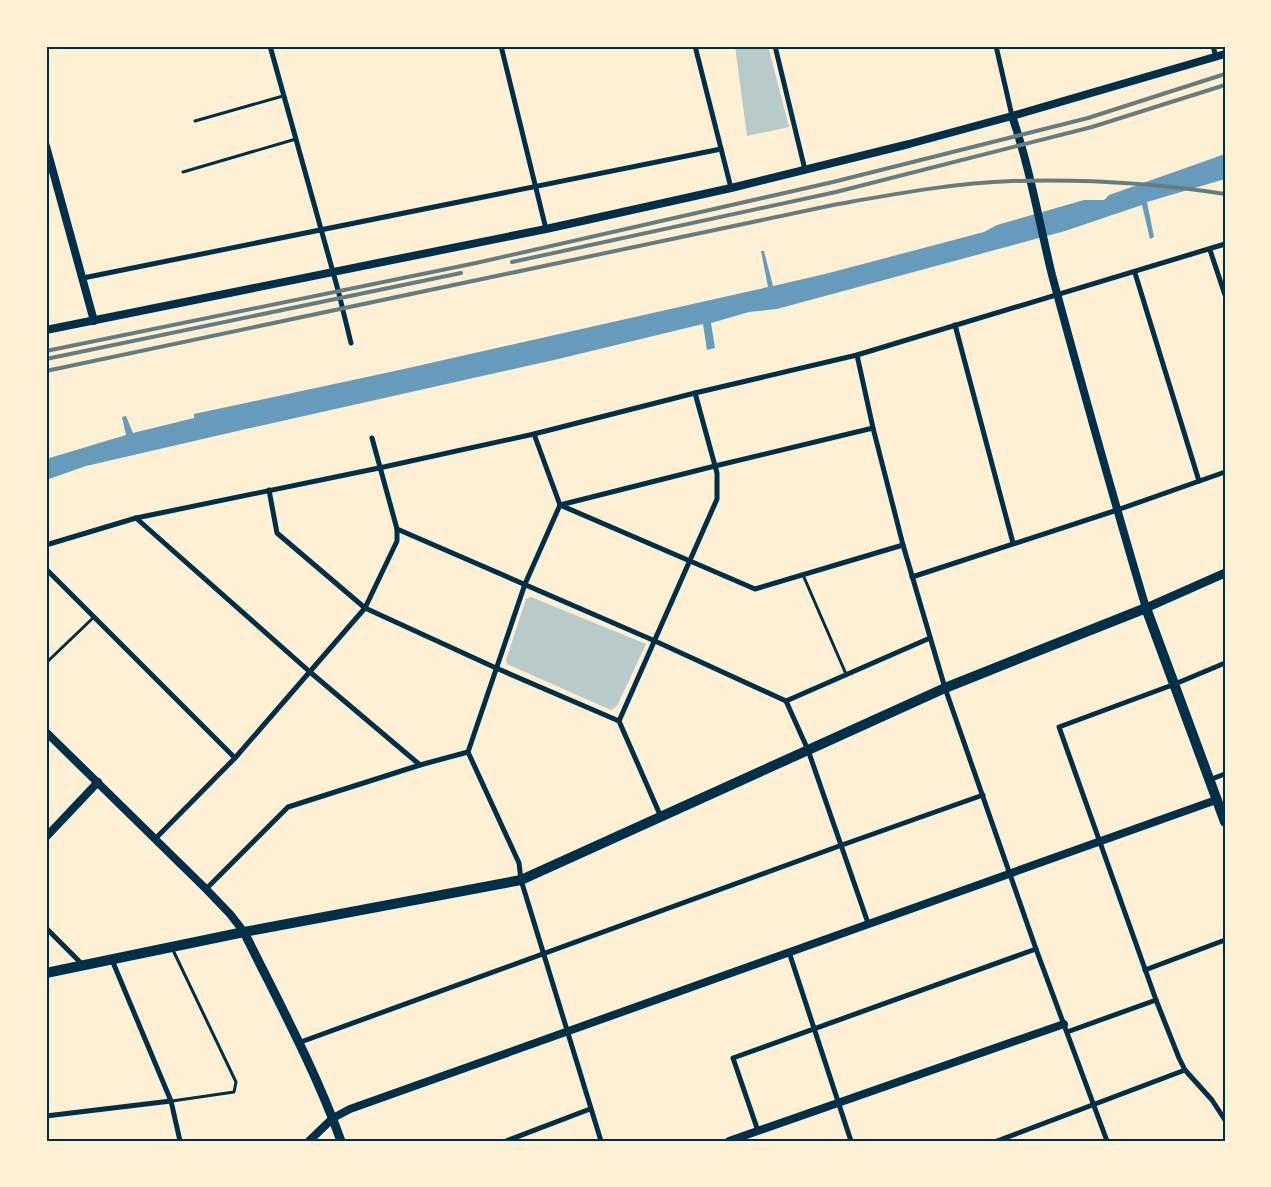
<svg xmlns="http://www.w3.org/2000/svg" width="1271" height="1187" font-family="Inter,sans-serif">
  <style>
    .green { fill: #b9caca }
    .water { fill: #669bbc }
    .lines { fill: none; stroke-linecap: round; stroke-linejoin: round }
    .service { stroke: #003049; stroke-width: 3 }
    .minor { stroke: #003049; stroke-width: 5 }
    .tertiary { stroke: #003049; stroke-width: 8 }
    .secondary { stroke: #003049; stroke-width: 9 }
    .trunk { stroke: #003049; stroke-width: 10 }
    .rail { stroke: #657d81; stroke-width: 4 }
    .neatline { fill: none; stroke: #003049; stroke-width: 2 }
  </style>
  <rect width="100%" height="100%" fill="#fdf0d5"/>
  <!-- green -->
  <g class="green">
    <polygon points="735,46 768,46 789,127 747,136"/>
    <polygon points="531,597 646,644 617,706 611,710 507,664 506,660 526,599"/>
  </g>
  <!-- water -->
  <polygon class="water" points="1225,154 1225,179 1147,202 1154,237 1150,239 1142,205 1065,231 777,309 749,312 711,323 715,348 707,350 703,324 554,360 246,429 86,466 46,480 46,459 126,435 122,417 126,416 133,433 194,418 194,414 404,369 768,287 761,251 764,251 773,286 825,274 984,232 997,225 1084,200 1104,200 1109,195"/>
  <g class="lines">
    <!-- service -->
    <g class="service">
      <polyline points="195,121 283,96"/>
      <polyline points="183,172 296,139"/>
      <polyline points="803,575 846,674"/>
      <polyline points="46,663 94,617"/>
      <polyline points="172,1101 234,1092 236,1082 172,948"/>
    </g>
    <!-- minor -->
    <g class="minor">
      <polyline points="270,46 338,290 351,343"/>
      <polyline points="501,46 546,229"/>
      <polyline points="695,46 731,188"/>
      <polyline points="775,46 805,170"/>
      <polyline points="996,46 1012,116"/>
      <polyline points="1213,46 1216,57"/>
      <polyline points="1210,250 1225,295"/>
      <polyline points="1135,273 1199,481"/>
      <polyline points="83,278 721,149"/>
      <polyline points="955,325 1013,543"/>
      <polyline points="857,355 873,428 903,545 945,688 1036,949 1107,1141"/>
      <polyline points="534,434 560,505 755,589 903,545"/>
      <polyline points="372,438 397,529 655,641 786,701 808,750 868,923"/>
      <polyline points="269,490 277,533 365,608 496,668 619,721 661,817"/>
      <polyline points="136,518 310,672 420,765"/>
      <polyline points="46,545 136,518 379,468 534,434 695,393 857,355 1225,244"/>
      <polyline points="46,569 235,758"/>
      <polyline points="912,577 1117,510 1225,472"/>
      <polyline points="1225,663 1175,684 1059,727 1156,1000 1179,1058 1185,1070 1212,1100 1225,1120"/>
      <polyline points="786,701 930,638"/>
      <polyline points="619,721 717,499 717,473 695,393"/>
      <polyline points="1209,780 1225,774"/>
      <polyline points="156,838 235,758 365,608 397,541 397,529"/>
      <polyline points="206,889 288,807 420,765 468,752"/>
      <polyline points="46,928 84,966"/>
      <polyline points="789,952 851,1141"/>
      <polyline points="112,960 171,1101 180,1141"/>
      <polyline points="1145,970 1225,940"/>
      <polyline points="1067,1032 1156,1000"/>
      <polyline points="298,1043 842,845 983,795"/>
      <polyline points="46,1116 171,1101"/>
      <polyline points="758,1131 733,1058 1036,949"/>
      <polyline points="506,1141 590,1109"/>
      <polyline points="601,1141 521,880 519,863 468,752 525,584 560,505 715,466 873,428"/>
      <polyline points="997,1141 1185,1070"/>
    </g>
    <!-- tertiary -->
    <g class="tertiary">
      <path d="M1012,116C1030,168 1039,222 1052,275C1082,386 1113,497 1146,608"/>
      <polyline points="46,146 94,321"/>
      <polyline points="46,330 546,229 731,188 909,144 1012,116 1225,54"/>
      <polyline points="46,732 206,889 230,914 244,932"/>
      <polyline points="46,837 98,782"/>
      <polyline points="309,1141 333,1118 350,1109 1216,800"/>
      <polyline points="729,1141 1064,1024"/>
    </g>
    <!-- secondary -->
    <g class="secondary">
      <polyline points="1146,608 1225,573"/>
      <path d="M244,932C278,1001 315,1069 341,1141"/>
    </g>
    <!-- trunk -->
    <polyline class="trunk" points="46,973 244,932 521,880 945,688 1146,608 1225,822"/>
    <!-- rail -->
    <g class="rail">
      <polyline points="512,262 836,192 1092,127 1225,85"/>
      <polyline points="46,351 476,263 833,182 1088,118 1225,74"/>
      <polyline points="46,359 461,273"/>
      <path d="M46,371L838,204C895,194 954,183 1012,181C1083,179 1155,183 1225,194"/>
    </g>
  </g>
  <!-- border -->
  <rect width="1271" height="1187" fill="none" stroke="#fdf0d5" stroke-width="95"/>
  <rect x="48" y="48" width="1176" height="1092" class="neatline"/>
</svg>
